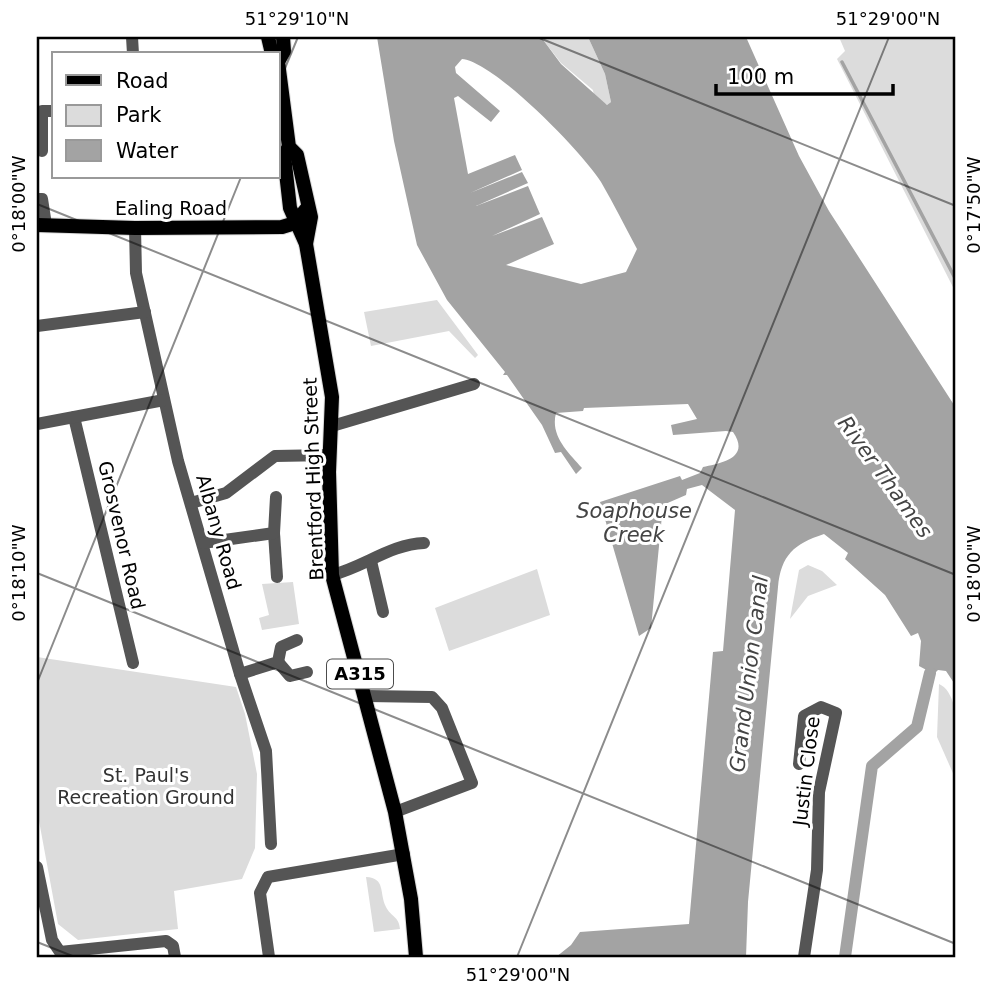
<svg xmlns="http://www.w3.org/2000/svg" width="993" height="994" font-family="'DejaVu Sans',sans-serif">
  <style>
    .green { fill: #dcdcdc }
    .water { fill: #a3a3a3; fill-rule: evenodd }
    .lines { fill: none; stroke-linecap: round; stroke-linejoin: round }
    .stream { stroke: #a3a3a3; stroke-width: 3.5 }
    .canal { stroke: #a3a3a3; stroke-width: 12 }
    .major-casing { stroke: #dbdbdb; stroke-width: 16 }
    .minor { stroke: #555; stroke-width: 12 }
    .major { stroke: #000; stroke-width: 14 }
    .ticks { fill: none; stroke: #000; stroke-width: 2; stroke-opacity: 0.45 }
    .labels { text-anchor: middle; stroke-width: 6; stroke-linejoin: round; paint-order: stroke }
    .shield { fill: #fff; stroke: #4c4c4c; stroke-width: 2 }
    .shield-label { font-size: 18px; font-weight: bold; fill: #000 }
    .street-label { font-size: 19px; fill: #000; stroke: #fff }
    .park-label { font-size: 19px; fill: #333; stroke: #fff }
    .water-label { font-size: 21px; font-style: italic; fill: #444; stroke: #fff }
    .neatline { fill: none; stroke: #000; stroke-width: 2.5 }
    .ticks-label { font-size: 18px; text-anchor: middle; fill: #000 }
  </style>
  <rect width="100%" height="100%" fill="#fff"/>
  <!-- green -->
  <g class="green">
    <polygon points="541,37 588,37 605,74 611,102 607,105 594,96 593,90 561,63"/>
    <polygon points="839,37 956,37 956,293 837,59 845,51"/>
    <polygon points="437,300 478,355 475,358 449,331 371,346 364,312"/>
    <polygon points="808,565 822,571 837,585 808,596 790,619 799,570"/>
    <polygon points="537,569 550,615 449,651 435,608"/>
    <polygon points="293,582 299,624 262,630 259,618 269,615 262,584"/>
    <polygon points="37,657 236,687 245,714 257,774 255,848 242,879 174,891 178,929 78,940 58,924 37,810"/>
    <path d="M939,684C964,695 956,756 956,780L937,737Z"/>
    <path d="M366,877C386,878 379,893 386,907C391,917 399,916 400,929L374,932Z"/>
  </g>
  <!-- water -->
  <path class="water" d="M377,37H541L561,64L607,105L611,102L605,74L588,37H746L799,156L829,211L956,408V686L946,671L938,670L934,674L919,666L921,641L918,633L911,636L885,595L845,559L848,553L824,534C794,544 781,555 778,587L748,902L746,957H556L571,945L580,932L689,924L713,652L723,651L735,510L702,485L687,489L686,495L663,505L651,628L639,636L600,502L680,476L682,480L700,473L703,467C721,463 751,458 733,432L726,431L673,435L671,425L697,419L688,404L584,408L583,411L556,413C550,436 568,452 582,468L576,474L561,452L555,453L542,425L507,375H503L505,372L447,300L417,245L394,141ZM462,59C495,62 583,153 601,182C614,204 625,227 637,249L626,272L581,284L506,265L554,244L542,217L492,236L540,214L528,186L476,206L528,183L522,172L470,193L522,170L515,155L468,174L454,98L458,96L491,122L500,111L456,73L455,67Z"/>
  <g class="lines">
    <!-- stream -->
    <polyline class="stream" points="842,62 956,280"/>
    <!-- canal -->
    <polyline class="canal" points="845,957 872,766 917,727 930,673"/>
    <!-- major casing -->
    <g class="major-casing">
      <g id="major">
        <polyline points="268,37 272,54"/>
        <polyline points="278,62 289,147 297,155 311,217 306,244"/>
        <polyline points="278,62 284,51 283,37"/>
        <polyline points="289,147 284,155 290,208 306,244 332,397 329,472 332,575 395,812 411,899 416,957"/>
        <polyline points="37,225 135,228 282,227 295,223 308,207"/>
      </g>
    </g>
    <!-- minor -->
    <g class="minor">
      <polyline points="132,37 133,54"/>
      <polyline points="42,151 42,111 54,111"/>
      <polyline points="37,199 42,199 46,225"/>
      <polyline points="135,228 136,273 178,461 240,674 266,751 271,844"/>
      <polyline points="37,326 145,312"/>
      <polyline points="74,417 133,663"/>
      <polyline points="37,424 164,400"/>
      <polyline points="332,426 474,384"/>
      <polyline points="191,503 226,493 275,456 330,455"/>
      <polyline points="274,533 277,577"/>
      <polyline points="203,543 274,533 276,497"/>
      <polyline points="371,561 383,612"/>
      <path d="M332,575C364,567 391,544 424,543"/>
      <polyline points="278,662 290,676 307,672"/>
      <polyline points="240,674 278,662 281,647 297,640"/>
      <polyline points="367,696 432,697 442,708 472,783 395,812"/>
      <polyline points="799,764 804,716 821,707 836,713 819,792 817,870 804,957"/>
      <polyline points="37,867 52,940 60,952 166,941 173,946 175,957"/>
      <polyline points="269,957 260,893 268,877 404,854"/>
    </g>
    <!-- major -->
    <use href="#major" class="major"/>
  </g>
  <!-- ticks -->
  <path class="ticks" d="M537,37L956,206M278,85L298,37M37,204L956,575M37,573L956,944M37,683L241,177M37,942L75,957M517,957L889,37"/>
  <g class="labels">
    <!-- shield labels -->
    <rect class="shield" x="327" y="659.5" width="66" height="29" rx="5"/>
    <g class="shield-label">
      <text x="360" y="680">A315</text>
    </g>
    <!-- street labels -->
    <g class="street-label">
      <text x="171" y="215">Ealing Road</text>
      <text transform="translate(313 479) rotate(-92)" y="7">Brentford High Street</text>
      <text transform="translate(219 532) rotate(74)" y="7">Albany Road</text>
      <text transform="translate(122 535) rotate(77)" y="7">Grosvenor Road</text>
      <text transform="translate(806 771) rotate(-83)" y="7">Justin Close</text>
    </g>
    <!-- park labels -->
    <g class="park-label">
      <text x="146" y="782">St. Paul's<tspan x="146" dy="22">Recreation Ground</tspan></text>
    </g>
    <!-- water labels -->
    <g class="water-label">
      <text transform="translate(885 477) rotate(54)" y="7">River Thames</text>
      <text x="634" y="518">Soaphouse<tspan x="634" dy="24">Creek</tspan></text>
      <text transform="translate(749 674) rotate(-83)" y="7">Grand Union Canal</text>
    </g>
  </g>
  <!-- border -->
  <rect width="993" height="994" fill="none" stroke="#ffffff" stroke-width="77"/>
  <!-- legend -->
  <rect x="52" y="52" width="228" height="126" fill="#ffffff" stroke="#999999" stroke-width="2"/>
  <rect x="66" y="75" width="35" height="10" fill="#000000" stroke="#999999" stroke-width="2"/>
  <text x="116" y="88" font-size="21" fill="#000000">Road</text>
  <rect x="66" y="105" width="35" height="21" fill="#dcdcdc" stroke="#999999" stroke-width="2"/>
  <text x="116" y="122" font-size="21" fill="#000000">Park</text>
  <rect x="66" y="140" width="35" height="21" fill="#a3a3a3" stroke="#999999" stroke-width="2"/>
  <text x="116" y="158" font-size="21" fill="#000000">Water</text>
  <!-- scale -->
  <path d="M716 84v10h177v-10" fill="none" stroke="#000000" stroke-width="3.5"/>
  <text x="727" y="84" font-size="21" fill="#000000" stroke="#ffffff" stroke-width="5" paint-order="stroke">100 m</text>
  <rect x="38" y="38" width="916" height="918" class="neatline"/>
  <g class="ticks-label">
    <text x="297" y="25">51°29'10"N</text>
    <text x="888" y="25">51°29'00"N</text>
    <text transform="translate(19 204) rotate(-90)" y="6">0°18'00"W</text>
    <text transform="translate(974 205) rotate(-90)" y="6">0°17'50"W</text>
    <text transform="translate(19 573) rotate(-90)" y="6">0°18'10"W</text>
    <text transform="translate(974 574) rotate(-90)" y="6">0°18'00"W</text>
    <text x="518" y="981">51°29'00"N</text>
  </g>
</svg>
